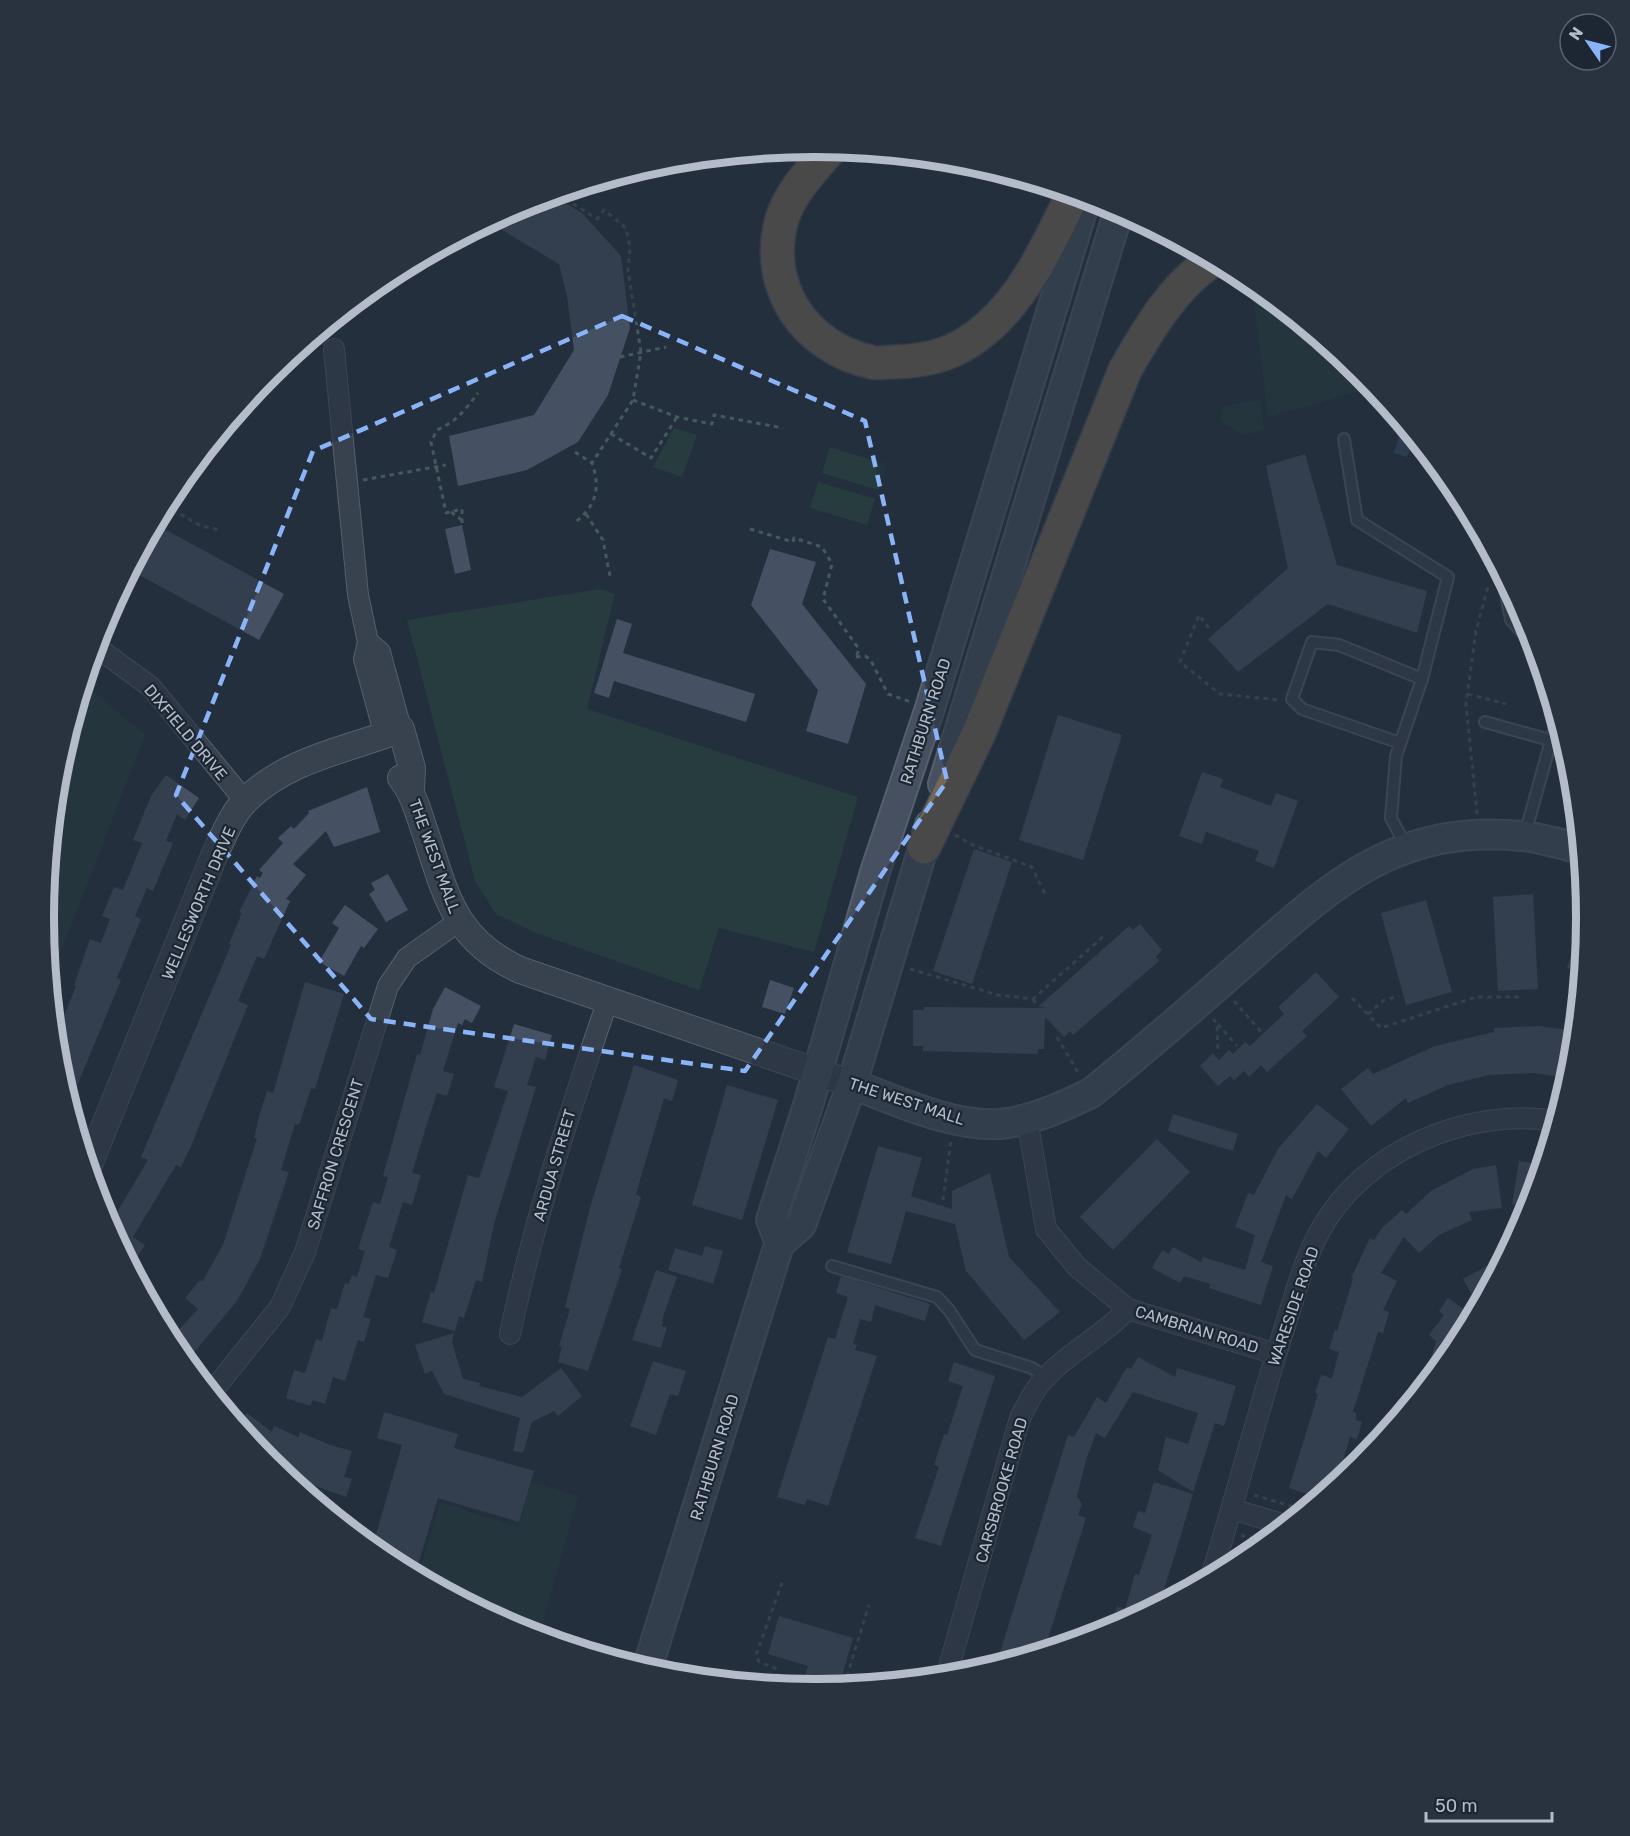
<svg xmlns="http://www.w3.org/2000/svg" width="1630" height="1836" font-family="Rubik,sans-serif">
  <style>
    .green { fill: #263c3f }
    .water { fill: #394c67 }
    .building { fill: #455162 }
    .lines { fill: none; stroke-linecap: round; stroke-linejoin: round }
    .service-casing { stroke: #565f6c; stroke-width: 14 }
    .minor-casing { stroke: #565f6c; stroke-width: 22 }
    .tertiary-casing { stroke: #565f6c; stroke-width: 28 }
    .secondary-casing { stroke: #565f6c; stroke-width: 32 }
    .motorway-casing { stroke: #434c59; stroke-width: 36 }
    .path { stroke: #44595c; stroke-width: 3; stroke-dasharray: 4.5 4.5; stroke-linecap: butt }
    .service { stroke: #38414e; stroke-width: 10 }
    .minor { stroke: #38414e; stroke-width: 20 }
    .tertiary { stroke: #38414e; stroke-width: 26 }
    .secondary { stroke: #465061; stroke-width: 28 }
    .motorway { stroke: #746855; stroke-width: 33 }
    .marked { fill: none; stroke: #8ab4f8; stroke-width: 4.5; stroke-dasharray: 12 8; stroke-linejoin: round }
    .labels { text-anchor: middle; stroke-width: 4.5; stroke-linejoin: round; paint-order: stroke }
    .street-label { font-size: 16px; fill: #b4bcc9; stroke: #1d2633 }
    .rim { fill: none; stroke: #b4bcc9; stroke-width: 8 }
  </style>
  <rect width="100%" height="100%" fill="#242f3e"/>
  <!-- green -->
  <g class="green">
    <polygon points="1252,284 1361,373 1373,387 1268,417"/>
    <polygon points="1260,400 1264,429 1244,435 1222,422 1220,415 1223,406"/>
    <polygon points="674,428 697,435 682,477 653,467"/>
    <polygon points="830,447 886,464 878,490 822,473"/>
    <polygon points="818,482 875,499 867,525 810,508"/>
    <polygon points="600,589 615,594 587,709 858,797 814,952 719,928 699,990 536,933 496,914 475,881 407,620"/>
    <polygon points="84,684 145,735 50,980 44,918 58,767"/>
    <polygon points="531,1482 578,1496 539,1637 519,1631 418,1576 440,1503 519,1527"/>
  </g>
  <!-- water -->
  <polygon class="water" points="1397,417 1414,437 1407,457 1394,453 1400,433 1390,423"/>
  <!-- building -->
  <g class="building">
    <polygon points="553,195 583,214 621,256 630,328 608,395 578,442 527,470 458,486 449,436 534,415 574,350 567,296 559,264 489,222 520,205"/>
    <polygon points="1305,454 1337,565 1427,591 1417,633 1328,604 1238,672 1208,639 1288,568 1266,466"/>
    <polygon points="155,524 284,594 259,640 130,570"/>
    <polygon points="462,525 471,570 455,574 445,529"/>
    <polygon points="770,549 816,562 802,604 866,684 848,744 806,731 818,690 751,605"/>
    <polygon points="617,619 632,624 623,653 755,694 746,722 614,681 609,698 594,693"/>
    <polygon points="1058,715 1122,735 1083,860 1019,840"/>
    <polygon points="1202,772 1223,779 1220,787 1271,806 1276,793 1298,801 1274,868 1255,861 1259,851 1206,832 1202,844 1179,836"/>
    <polygon points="166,775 199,798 185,820 177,814 166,841 173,843 153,891 147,888 135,916 141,919 117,978 121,980 69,1105 58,1068 55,1038 76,986 74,985 90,939 101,943 110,919 102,916 114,887 123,890 142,843 133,840 151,796"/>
    <polygon points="367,787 380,832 334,847 326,831 293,864 306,875 286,899 290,901 264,959 257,956 238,1001 248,1005 191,1146 181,1167 176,1165 133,1237 145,1245 131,1267 109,1226 148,1160 141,1157 231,945 229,944 242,913 239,912 257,876 260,878 263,873 259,870 283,843 278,838 291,826 294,829 309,813 308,811"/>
    <polygon points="974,849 1012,862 972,984 933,971"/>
    <polygon points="388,874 408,910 386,922 369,894 375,890 371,883"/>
    <polygon points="1533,894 1538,989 1498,991 1493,897"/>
    <polygon points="1426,900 1452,992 1406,1005 1381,913"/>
    <polygon points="345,905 378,929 364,948 361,946 344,976 319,962 339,928 332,923"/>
    <polygon points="1140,924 1162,950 1156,957 1159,961 1073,1035 1070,1031 1064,1037 1045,1017 1044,1049 1038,1049 1038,1054 923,1051 923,1046 913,1046 913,1010 924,1010 924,1007 1046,1008 1039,1006 1129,926 1133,930"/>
    <polygon points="1579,931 1585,932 1581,973 1567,968"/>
    <polygon points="1316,972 1339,997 1302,1031 1307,1036 1267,1072 1261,1065 1249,1077 1244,1071 1234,1080 1230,1076 1218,1086 1200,1066 1213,1053 1219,1060 1229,1050 1233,1054 1245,1042 1250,1046 1284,1014 1278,1007"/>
    <polygon points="770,980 794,988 785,1014 762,1007"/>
    <polygon points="305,982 344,994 315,1089 311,1088 299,1125 295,1124 281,1170 289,1172 260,1259 237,1301 186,1362 170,1339 198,1309 185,1298 200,1280 202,1282 223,1245 257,1138 254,1138 260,1113 267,1091 273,1093"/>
    <polygon points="445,987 481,1006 472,1023 465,1019 462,1025 458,1023 443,1071 454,1074 447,1096 437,1093 426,1127 412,1173 421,1175 412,1205 403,1202 389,1247 397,1250 388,1278 376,1275 363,1317 371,1319 364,1342 358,1340 345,1381 333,1377 325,1404 313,1400 310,1406 286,1398 294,1370 305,1373 316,1339 322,1341 331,1308 337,1309 345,1283 349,1284 352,1275 357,1277 365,1251 358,1249 373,1202 380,1204 388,1177 383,1176 417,1054 420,1055 433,1009"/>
    <polygon points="514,1024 552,1035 545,1060 536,1057 527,1085 536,1087 494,1224 482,1282 476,1280 464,1318 459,1316 455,1331 422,1322 431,1292 434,1293 468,1175 479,1178 508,1091 494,1087"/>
    <polygon points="1539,1026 1575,1031 1569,1078 1534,1073 1489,1075 1448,1085 1408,1103 1406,1098 1371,1126 1341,1089 1368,1068 1373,1074 1435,1046 1494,1032 1494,1028"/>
    <polygon points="634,1065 678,1080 672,1101 664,1098 636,1194 641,1197 619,1268 622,1269 588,1371 558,1362 562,1347 559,1346 570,1309 565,1307 591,1204"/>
    <polygon points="727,1085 778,1100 742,1220 692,1205"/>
    <polygon points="1317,1104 1349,1129 1326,1158 1318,1151 1292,1199 1286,1195 1261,1262 1273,1266 1261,1305 1209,1288 1210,1284 1184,1276 1180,1283 1152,1268 1162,1250 1169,1254 1173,1247 1201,1262 1203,1257 1245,1270 1255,1235 1235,1227 1248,1193 1254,1195 1278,1149"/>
    <polygon points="1173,1114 1238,1134 1233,1151 1168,1131"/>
    <polygon points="1157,1139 1190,1172 1113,1250 1080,1217"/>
    <polygon points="878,1146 922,1158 911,1196 952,1209 952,1191 990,1173 1009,1257 1060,1312 1024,1340 966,1271 955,1224 906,1211 891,1264 847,1252"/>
    <polygon points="1519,1161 1543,1165 1530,1207 1512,1204"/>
    <polygon points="1496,1165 1502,1208 1469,1212 1472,1220 1439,1235 1419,1253 1404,1237 1381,1273 1397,1281 1383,1310 1389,1312 1383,1333 1378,1332 1353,1412 1356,1413 1356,1420 1362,1422 1357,1439 1350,1437 1336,1484 1319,1498 1289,1488 1318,1394 1315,1393 1321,1375 1332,1378 1339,1352 1329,1349 1335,1330 1337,1331 1353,1279 1351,1278 1370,1238 1374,1240 1382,1228 1402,1210 1406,1214 1431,1191 1473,1169"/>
    <polygon points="705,1246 723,1251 713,1284 668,1270 675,1248 702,1256"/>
    <polygon points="1505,1256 1478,1306 1463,1279"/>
    <polygon points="656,1270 677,1277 663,1317 662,1326 667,1327 661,1348 632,1340"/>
    <polygon points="841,1276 930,1304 925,1321 875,1305 871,1322 860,1319 853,1344 857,1345 855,1350 877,1356 828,1506 807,1499 805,1505 777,1497 828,1337 835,1339 848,1297 836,1293"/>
    <polygon points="1448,1298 1473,1316 1456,1347 1422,1388 1436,1341 1429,1335 1444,1315 1439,1311"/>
    <polygon points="454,1333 452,1342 463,1379 480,1383 479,1386 522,1397 561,1368 582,1396 558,1416 554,1411 532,1422 523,1453 513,1451 520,1418 444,1394 432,1371 425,1374 415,1345"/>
    <polygon points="1138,1357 1175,1377 1177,1368 1236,1386 1224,1426 1215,1423 1193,1492 1158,1470 1166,1437 1188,1444 1198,1413 1133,1392 1105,1438 1096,1433 1086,1460 1077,1496 1082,1504 1078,1515 1086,1518 1044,1651 996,1665 1068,1435 1074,1437 1097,1397 1106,1403 1127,1367 1131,1369"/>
    <polygon points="653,1361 686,1371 678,1396 670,1394 656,1435 630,1426"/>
    <polygon points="954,1362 995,1376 941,1546 915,1538 939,1467 934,1465 936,1459 944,1434 947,1435 963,1386 948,1381"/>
    <polygon points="384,1412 458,1434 454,1448 534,1471 519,1522 438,1498 415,1575 386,1559 372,1548 402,1445 377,1438"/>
    <polygon points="247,1413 272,1432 274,1426 298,1437 300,1432 330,1445 352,1451 344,1477 352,1479 346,1497 283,1474 269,1463 238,1425"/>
    <polygon points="1154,1482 1193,1494 1177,1548 1159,1605 1110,1631 1117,1606 1125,1609 1135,1574 1139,1575 1152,1535 1133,1527 1138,1511 1145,1513"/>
    <polygon points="779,1616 853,1638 839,1687 801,1688 808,1666 768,1654"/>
  </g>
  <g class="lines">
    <!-- service casing -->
    <g class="service-casing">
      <g id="service">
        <polyline points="1344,439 1357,520 1448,577 1422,679"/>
        <polyline points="1502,574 1511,620 1535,646"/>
        <polyline points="1485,722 1564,744"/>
        <polyline points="1400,743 1302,709 1292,699 1312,642 1339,645 1422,679 1396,756 1391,818 1407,848"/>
        <polyline points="1525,834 1557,719"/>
        <polyline points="832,1266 937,1297 949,1310 975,1350 1032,1368 1046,1378"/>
      </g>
    </g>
    <!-- minor casing -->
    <g class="minor-casing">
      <g id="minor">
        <polyline points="334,349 358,595 368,642 364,659 385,736"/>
        <polyline points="368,642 380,652 401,729"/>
        <polyline points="95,646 151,687 245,801"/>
        <polyline points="1027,1119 1046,1229 1077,1267 1128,1309 1276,1354"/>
        <path d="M510,1334C534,1220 570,1110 608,1000"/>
        <polyline points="211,1393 280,1307 305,1252 388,986 407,958 459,921"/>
        <polyline points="1232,1509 1285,1525"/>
        <path d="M1211,1577C1237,1493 1259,1407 1286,1323C1296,1292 1304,1259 1321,1229C1365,1150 1468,1107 1556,1121"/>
        <path d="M946,1677L1020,1418C1026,1407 1031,1395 1039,1385C1063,1355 1102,1337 1128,1309"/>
      </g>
    </g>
    <!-- tertiary casing -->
    <g class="tertiary-casing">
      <g id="tertiary">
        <path d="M401,778C414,794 418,812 425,832C446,895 454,940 520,970L852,1084"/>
        <path d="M88,1167L214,856C223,837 232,814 246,800C289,758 348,750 401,729L412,768L411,791"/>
      </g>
    </g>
    <!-- secondary casing -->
    <g class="secondary-casing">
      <g id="secondary">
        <polyline points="943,784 1119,210"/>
        <path d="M852,1084C895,1100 952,1127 999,1124C1032,1121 1062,1107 1091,1093C1144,1050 1196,1005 1247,960C1334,883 1397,824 1522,836C1541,838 1561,844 1580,849"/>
        <polyline points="780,1243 771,1220 809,1102 875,872 930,708 1086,198"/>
        <polyline points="647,1669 777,1251 780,1243 801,1225 852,1084 930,825"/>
      </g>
    </g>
    <!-- motorway casing -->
    <g class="motorway-casing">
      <g id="motorway">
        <path d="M831,148C813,169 790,192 782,219C763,286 804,347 871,362C877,364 886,362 893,362C932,361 959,353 988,327C1028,292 1050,240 1073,194"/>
        <path d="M924,847L979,733L1125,370C1148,330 1173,286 1213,260"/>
      </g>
    </g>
    <!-- path -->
    <g class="path">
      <path d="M558,194L597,219L604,210L626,228L630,247L628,270L641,352L633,400L592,463C601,488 596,507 574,523"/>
      <polyline points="336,323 344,311"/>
      <polyline points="620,357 666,347"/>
      <polyline points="633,400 677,417 712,424 714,415 783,428"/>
      <polyline points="611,434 651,458 677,417"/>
      <polyline points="575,452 592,463"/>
      <polyline points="363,480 446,465"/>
      <polyline points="165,505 201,526 221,530"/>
      <polyline points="451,512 463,521"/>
      <polyline points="586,514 603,540 610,576"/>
      <path d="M462,523V509L446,513L431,442L437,430C457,421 465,410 478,393"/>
      <polyline points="750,529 793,542 794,538 822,547 832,564 823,599 859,649 856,657"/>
      <polyline points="1209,628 1199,615 1180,662 1220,694 1280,700"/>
      <polyline points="856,657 865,656 870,659 888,694 911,702"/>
      <polyline points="1468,694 1506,704"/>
      <polyline points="1477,814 1466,704 1476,631 1489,583"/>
      <polyline points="955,835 973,845 1032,867 1045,894"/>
      <polyline points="910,969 998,995 1033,999 1105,935"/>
      <polyline points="1352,998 1381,1028 1476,997 1519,997"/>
      <polyline points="1033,999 1037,1006"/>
      <polyline points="1234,1001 1263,1034"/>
      <polyline points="1368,1014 1384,1000 1399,996"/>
      <polyline points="1213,1019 1217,1023 1218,1054"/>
      <polyline points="1218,1024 1237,1046"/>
      <polyline points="1057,1037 1079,1074"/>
      <polyline points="943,1200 951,1139"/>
      <polyline points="1254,1495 1304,1510"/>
      <polyline points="1241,1535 1265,1542"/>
      <polyline points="842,1675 872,1684"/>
      <polyline points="847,1676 869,1605"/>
      <polyline points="783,1686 775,1668 759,1662 756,1655 783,1580"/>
    </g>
    <!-- service -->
    <use href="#service" class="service"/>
    <!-- minor -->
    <use href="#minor" class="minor"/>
    <!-- tertiary -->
    <use href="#tertiary" class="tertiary"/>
    <!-- secondary -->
    <use href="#secondary" class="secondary"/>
    <!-- motorway -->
    <use href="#motorway" class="motorway"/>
  </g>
  <!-- marked area -->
  <path d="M0 0H1630V1836H0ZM622,316L865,421L947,781L745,1071L371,1019L176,795L313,451Z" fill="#242f3e" fill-opacity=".55" fill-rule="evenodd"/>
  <path class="marked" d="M622,316L865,421L947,781L745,1071L371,1019L176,795L313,451Z"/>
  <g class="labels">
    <!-- street labels -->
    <g class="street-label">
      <text transform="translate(925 721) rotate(-72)" y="6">RATHBURN ROAD</text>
      <text transform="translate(186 732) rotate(50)" y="6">DIXFIELD DRIVE</text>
      <text transform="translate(435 856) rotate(70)" y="6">THE WEST MALL</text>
      <text transform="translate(198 903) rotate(-67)" y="6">WELLESWORTH DRIVE</text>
      <text transform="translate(907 1101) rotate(18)" y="6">THE WEST MALL</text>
      <text transform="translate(335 1154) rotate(-73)" y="6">SAFFRON CRESCENT</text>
      <text transform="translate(554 1165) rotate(-74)" y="6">ARDUA STREET</text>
      <text transform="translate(1293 1306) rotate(-71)" y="6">WARESIDE ROAD</text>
      <text transform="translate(1197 1329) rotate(17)" y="6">CAMBRIAN ROAD</text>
      <text transform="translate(714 1457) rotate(-73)" y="6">RATHBURN ROAD</text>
      <text transform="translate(1001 1490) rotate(-74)" y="6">CARSBROOKE ROAD</text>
    </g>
  </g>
  <!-- crop -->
  <path d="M0 0H1630V1836H0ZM54 918a761 761 0 1 1 1522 0a761 761 0 1 1-1522 0Z" fill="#29323f" fill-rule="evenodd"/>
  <path class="rim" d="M54 918a761 761 0 1 1 1522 0a761 761 0 1 1-1522 0Z"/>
  <!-- north arrow -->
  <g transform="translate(1588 42) rotate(305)"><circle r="28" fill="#1d2633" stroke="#59626f" stroke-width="1.5"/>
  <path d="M0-4.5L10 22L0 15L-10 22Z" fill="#8ab4f8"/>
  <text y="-9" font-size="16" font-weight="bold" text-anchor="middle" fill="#b4bcc9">N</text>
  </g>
  <!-- scale -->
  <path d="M1426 1812v9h126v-9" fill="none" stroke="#b4bcc9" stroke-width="3"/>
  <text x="1435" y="1812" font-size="18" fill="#b4bcc9" stroke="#1d2633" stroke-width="4.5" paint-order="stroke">50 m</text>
</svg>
